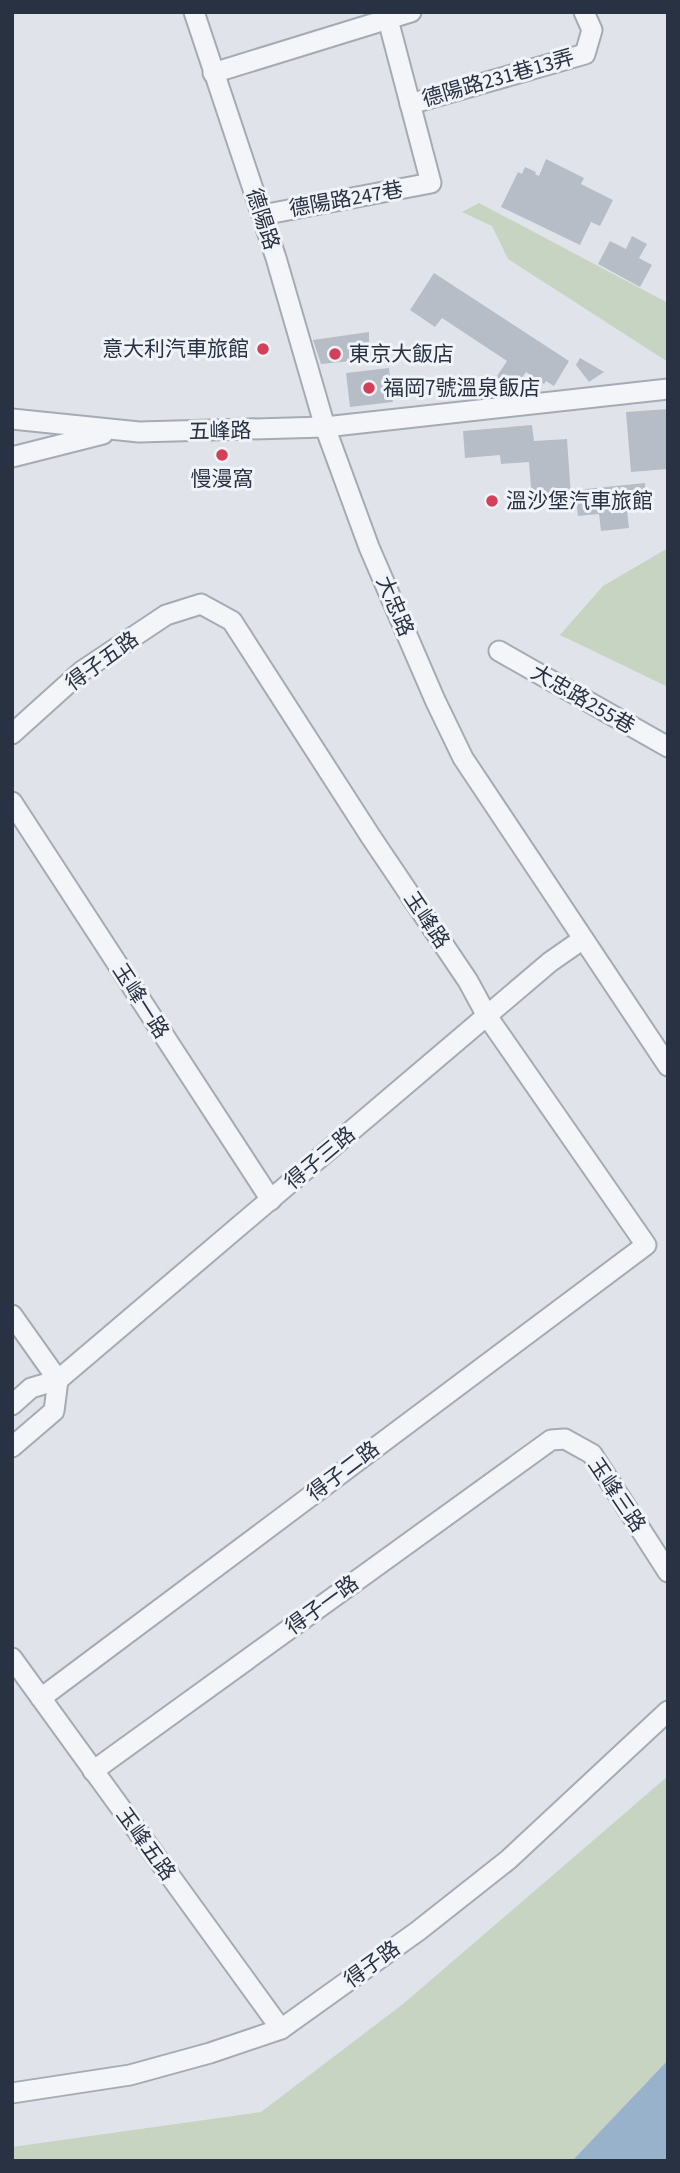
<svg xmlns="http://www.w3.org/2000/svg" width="680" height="2173" font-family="'Source Sans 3','Noto Sans TC',sans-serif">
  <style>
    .green { fill: #c6d4c1 }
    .water { fill: #99b2cb }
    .building { fill: #b7bdc7 }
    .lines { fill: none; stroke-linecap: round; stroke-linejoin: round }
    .minor-casing { stroke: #a5abb4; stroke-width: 23 }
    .minor { stroke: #f3f5f8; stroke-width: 19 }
    .poi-dot { fill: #d44058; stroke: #f0f3f7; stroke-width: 2.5 }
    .labels { text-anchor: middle; stroke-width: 6; stroke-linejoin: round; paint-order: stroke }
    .street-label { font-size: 21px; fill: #283242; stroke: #f0f3f7 }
    .poi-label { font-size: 21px; fill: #283242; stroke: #f0f3f7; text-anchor: start }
  </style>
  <rect width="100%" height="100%" fill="#e0e4ea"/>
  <!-- green -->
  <g class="green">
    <polygon points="479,203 668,303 668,362 508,259 492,226 462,212"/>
    <polygon points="668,548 668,687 560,635 603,586"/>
    <polygon points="668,1776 668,2060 572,2161 12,2161 12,2147 261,2112 403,2004"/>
  </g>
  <!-- water -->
  <polygon class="water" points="668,2060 668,2161 572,2161"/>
  <!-- building -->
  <g class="building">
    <polygon points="546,159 584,178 581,184 613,200 600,226 591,222 580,245 501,207 518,172 522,174 525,167 536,172 535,174 539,176"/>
    <polygon points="632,236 647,244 639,258 652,265 640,287 598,264 610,241 626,249"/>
    <polygon points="434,273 569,361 554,386 546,381 544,384 526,372 513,391 495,379 507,361 442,318 435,327 410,310"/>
    <polygon points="369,332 369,342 351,346 352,361 321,364 313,340"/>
    <polygon points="580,358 604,372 589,382 576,365"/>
    <polygon points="389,368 393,402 350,407 346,373"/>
    <polygon points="668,409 668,469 631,472 626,412"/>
    <polygon points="532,425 534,441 567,439 571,496 532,500 529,462 501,464 500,455 465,458 463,431"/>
    <polygon points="645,483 647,509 627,511 629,528 601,531 599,514 578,516 575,490"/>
  </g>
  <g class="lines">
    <!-- minor casing -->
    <g class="minor-casing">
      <g id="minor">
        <polyline points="194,12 276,258 325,427 369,547 435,700 463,758 668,1066"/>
        <polyline points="213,73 411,12"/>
        <polyline points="410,104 585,54 592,30 584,12"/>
        <polyline points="262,215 431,183 386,12"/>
        <polyline points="12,419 139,432 325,427 668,389"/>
        <polyline points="12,457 103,434"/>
        <polyline points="499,651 668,747"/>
        <polyline points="12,734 82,671 166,615 201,604 232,621 371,837 468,981 487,1016 646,1245 41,1698"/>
        <polyline points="12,802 271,1200"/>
        <polyline points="12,1315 58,1380"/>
        <polyline points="12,1405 31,1388 58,1380 550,962 583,939"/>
        <polyline points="12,1447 54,1411 58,1380"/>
        <polyline points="12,1658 281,2029"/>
        <polyline points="93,1771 551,1440 565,1439 592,1454 668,1572"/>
        <polyline points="12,2093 130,2075 210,2053 281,2029 418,1931 508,1860 668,1711"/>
      </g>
    </g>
    <!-- minor -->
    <use href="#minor" class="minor"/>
  </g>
  <!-- markers -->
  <g class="poi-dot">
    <circle cx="263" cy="349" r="7"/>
    <circle cx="335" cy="354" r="7"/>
    <circle cx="369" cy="388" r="7"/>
    <circle cx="222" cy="455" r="7"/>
    <circle cx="492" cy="501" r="7"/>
  </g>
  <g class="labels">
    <!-- street labels -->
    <g class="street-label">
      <text transform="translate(498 78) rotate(-16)" y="7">德陽路231巷13弄</text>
      <text transform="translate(346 199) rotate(-10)" y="7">德陽路247巷</text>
      <text transform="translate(263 219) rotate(72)" y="7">德陽路</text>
      <text transform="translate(220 431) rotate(-1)" y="7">五峰路</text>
      <text transform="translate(395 606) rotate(67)" y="7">大忠路</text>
      <text transform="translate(102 661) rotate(-36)" y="7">得子五路</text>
      <text transform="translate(583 699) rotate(30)" y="7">大忠路255巷</text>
      <text transform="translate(427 920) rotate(56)" y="7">玉峰路</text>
      <text transform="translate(141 1001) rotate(57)" y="7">玉峰一路</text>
      <text transform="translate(320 1158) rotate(-40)" y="7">得子三路</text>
      <text transform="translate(343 1471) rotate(-37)" y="7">得子二路</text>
      <text transform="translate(617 1495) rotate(56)" y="7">玉峰三路</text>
      <text transform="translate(322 1605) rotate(-36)" y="7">得子一路</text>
      <text transform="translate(146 1844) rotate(54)" y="7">玉峰五路</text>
      <text transform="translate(372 1964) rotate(-36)" y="7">得子路</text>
    </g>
    <!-- poi labels -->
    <g class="poi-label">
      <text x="249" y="356" text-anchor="end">意大利汽車旅館</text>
      <text x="349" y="361">東京大飯店</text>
      <text x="383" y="395">福岡7號溫泉飯店</text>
      <text x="222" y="486" text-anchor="middle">慢漫窩</text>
      <text x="506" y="508">溫沙堡汽車旅館</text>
    </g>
  </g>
  <!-- border -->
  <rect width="680" height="2173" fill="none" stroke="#283242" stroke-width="28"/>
</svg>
